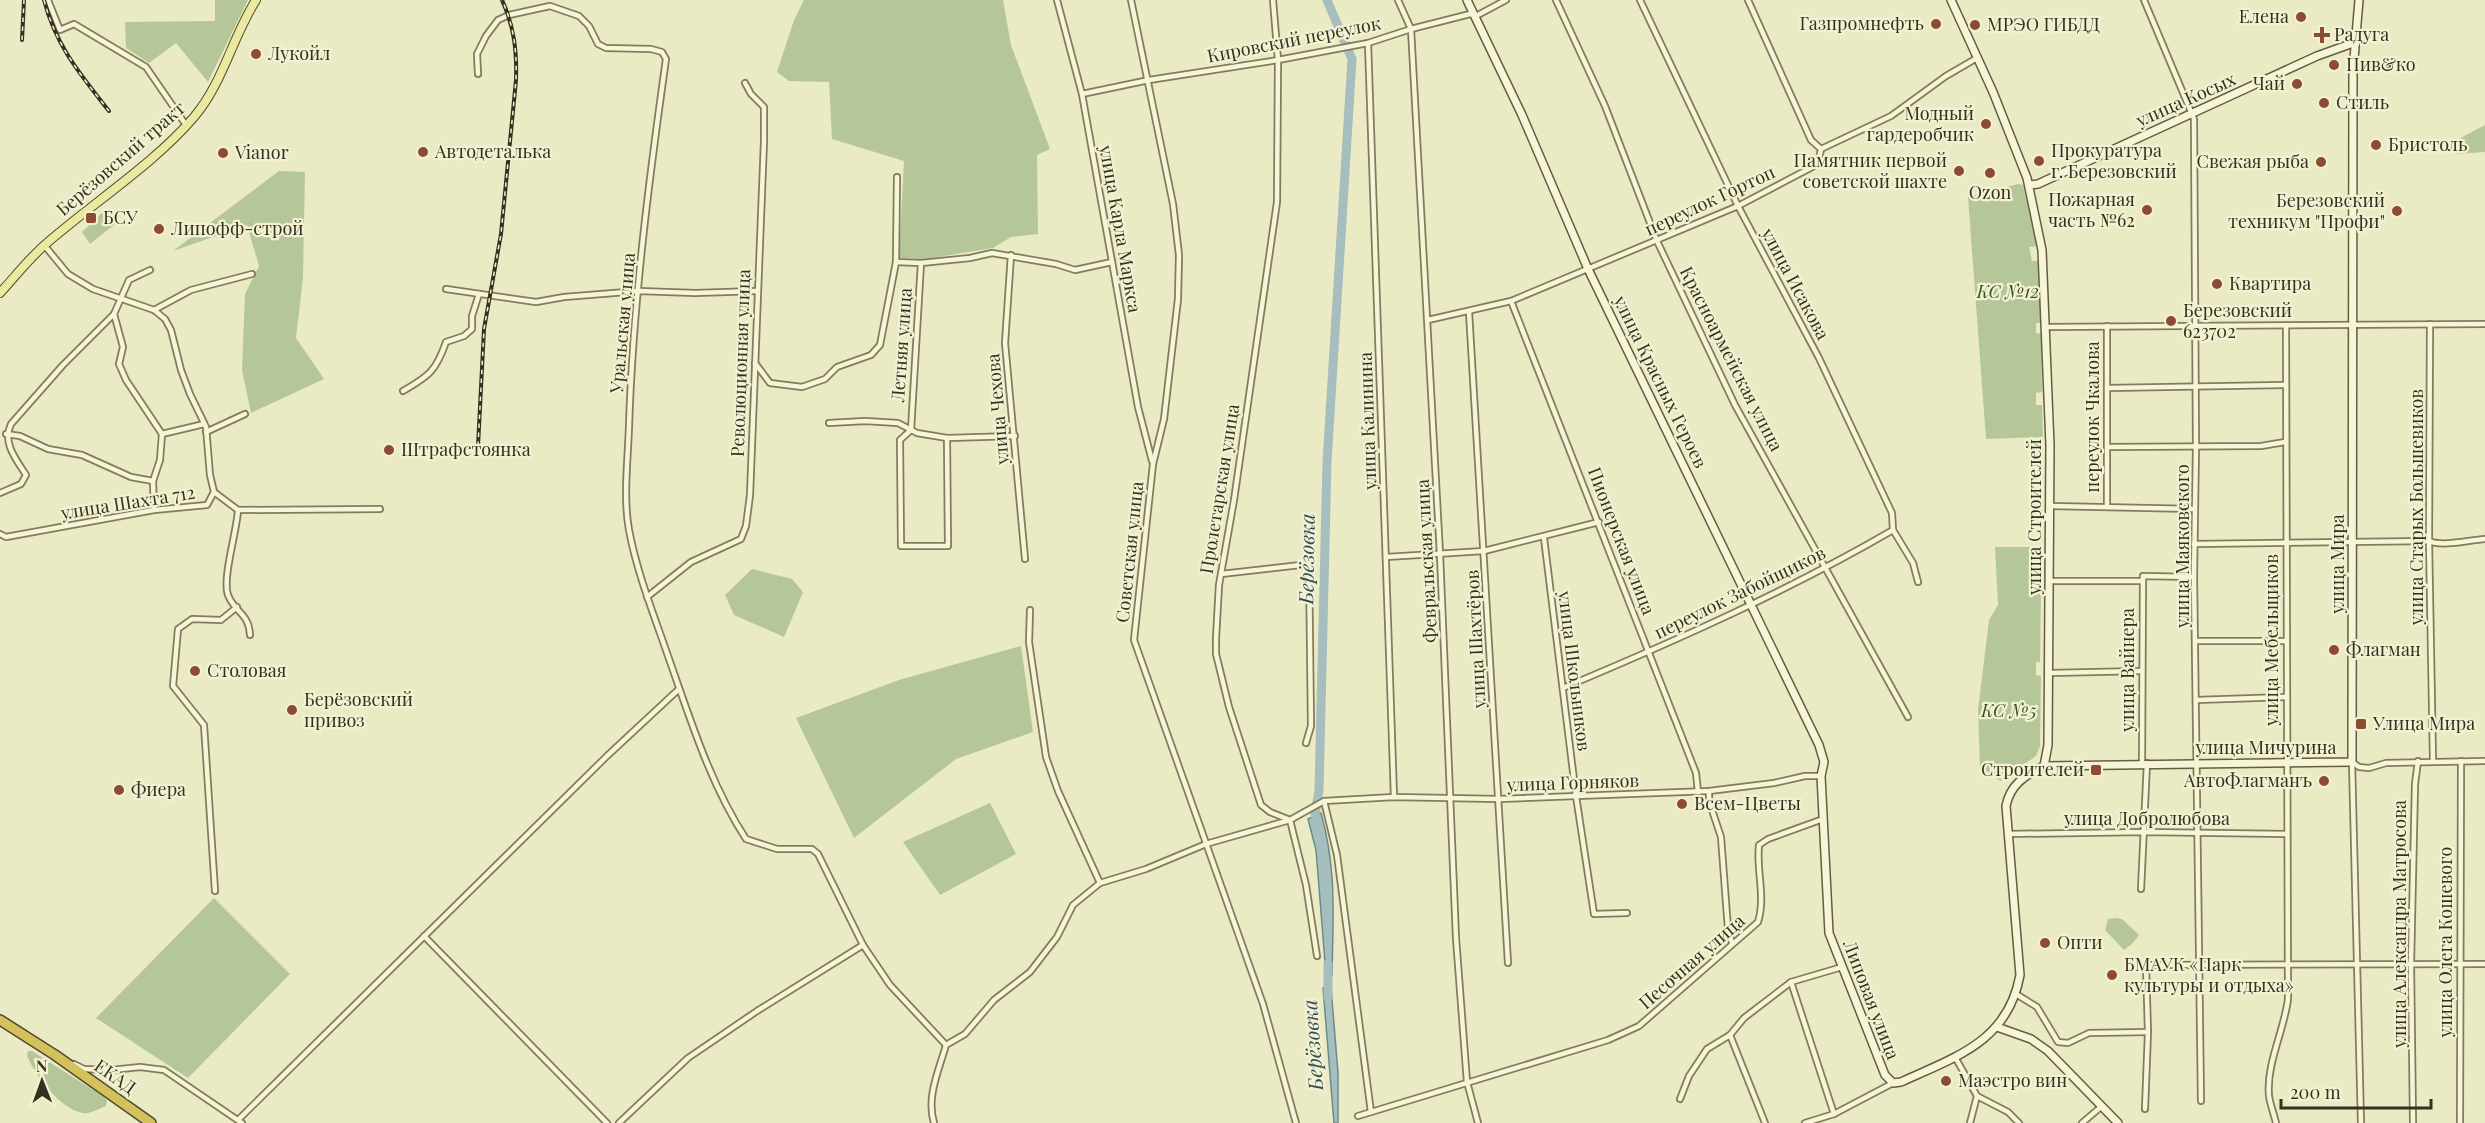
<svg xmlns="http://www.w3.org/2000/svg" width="2485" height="1123" font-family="'Playfair Display',serif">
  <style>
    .green { fill: #b5c799 }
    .water { fill: #a6bebe; stroke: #6d8a8b; stroke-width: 1.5 }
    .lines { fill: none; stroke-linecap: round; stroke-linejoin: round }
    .river { stroke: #a6bebe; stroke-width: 9 }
    .street-casing { stroke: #837c5c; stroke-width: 8 }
    .secondary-casing { stroke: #655d3f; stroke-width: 10 }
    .primary-casing { stroke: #514930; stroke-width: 10 }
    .highway-casing { stroke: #514930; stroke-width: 12 }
    .street { stroke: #f6f5d7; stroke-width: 4.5 }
    .secondary { stroke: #f6f5d7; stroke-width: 7 }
    .primary { stroke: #eae99f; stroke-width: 8 }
    .highway { stroke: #d3c15c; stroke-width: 9 }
    .rail-casing { stroke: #35301f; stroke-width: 4 }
    .rail { stroke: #f2f2d3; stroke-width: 1.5; stroke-dasharray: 4.5; stroke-linecap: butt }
    .poi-dot { fill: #8d4b31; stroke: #f2f2d3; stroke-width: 2 }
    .labels { text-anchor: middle; stroke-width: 4.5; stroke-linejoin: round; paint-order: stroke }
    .poi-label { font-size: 18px; fill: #35301f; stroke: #f2f2d3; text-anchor: start }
    .street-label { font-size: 18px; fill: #35301f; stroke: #f2f2d3 }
    .park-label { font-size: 18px; font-style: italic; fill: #3a4f27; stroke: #f2f2d3 }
    .water-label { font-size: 20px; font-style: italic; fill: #2f4b53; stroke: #f2f2d3 }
  </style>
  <rect width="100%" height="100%" fill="#eaeac4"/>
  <!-- green -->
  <g class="green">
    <polygon points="215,0 248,0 208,82 176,43 149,63 126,48 125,22 215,21"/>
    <polygon points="804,0 1003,0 1011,45 1050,149 1037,155 1038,234 1011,237 993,248 926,259 899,258 904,161 832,139 829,82 789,81 777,72 794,20"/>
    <polygon points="2485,125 2485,152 2455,154 2455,141"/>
    <polygon points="279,171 305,172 303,278 296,338 324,379 251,413 242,370 245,294 259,266 247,225 173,251"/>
    <polygon points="2018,184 2023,185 2037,246 2029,247 2032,261 2041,261 2041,323 2036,323 2036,333 2041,334 2042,392 2036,393 2036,405 2042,405 2043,437 1986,439 1968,197"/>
    <polygon points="104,211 115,224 90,244 82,232"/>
    <polygon points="1995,547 2042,547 2041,574 2038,575 2038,588 2041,588 2040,662 2036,662 2036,675 2041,676 2040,746 2036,756 2000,781 1980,766 1978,710 1989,620 1998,605"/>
    <polygon points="752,569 792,579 803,592 784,637 734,615 725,595"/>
    <polygon points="1021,646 1033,732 956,759 854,838 796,718 899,680"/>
    <polygon points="990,803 1016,854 940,895 903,842"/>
    <polygon points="214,898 290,974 188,1078 96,1018"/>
    <polygon points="2115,918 2122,919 2139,935 2133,943 2124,950 2105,930 2108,919"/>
    <path d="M28,1051H32L103,1096L107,1101L106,1106C99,1109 90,1114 83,1113C61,1110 35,1075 27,1056Z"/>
  </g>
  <!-- water -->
  <g class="water">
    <path d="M1321,813C1337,870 1333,917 1332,975L1326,974L1316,850L1308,819Z"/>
    <polygon points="1331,987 1338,1073 1338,1123 1334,1123 1323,988"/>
  </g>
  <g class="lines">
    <!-- river -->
    <g class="river">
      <polyline points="1318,825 1315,815 1319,790 1327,462 1352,59 1327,0"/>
      <polyline points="1328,998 1328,964"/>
    </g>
    <!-- street casing -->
    <g class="street-casing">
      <g id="street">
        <polyline points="48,0 60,30 74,24 146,67 186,125"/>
        <polyline points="1057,0 1082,94 1138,407 1152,461"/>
        <polyline points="1131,0 1173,204 1179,255 1178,299 1164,419 1153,464 1134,640 1263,1004 1296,1123"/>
        <polyline points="1273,0 1278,60 1277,202 1234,500 1219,585 1216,638 1216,654 1229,707 1261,805 1270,812 1290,820 1306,885 1317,956"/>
        <polyline points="1398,0 1411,29 1440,554 1456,938 1467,1082 1478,1123"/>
        <polyline points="1556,0 1605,106 1657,241 1735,405 1908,717"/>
        <polyline points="1640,0 1738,206 1819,358 1892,513 1893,530 1913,563 1918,582"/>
        <polyline points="1748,0 1811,140 1821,149"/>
        <polyline points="2144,0 2194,119 2196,447 2194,577 2201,1101"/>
        <polyline points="1368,43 1394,797"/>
        <path d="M478,74L477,54L486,36L498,20L509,15L550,6L579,16L589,26L598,44L606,48L651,49L662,52L666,59C649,180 633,303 629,426C628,459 623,497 629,530C637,573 654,615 668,656C690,718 710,784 746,839L777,849H812L818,854L863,945L890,985L946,1045"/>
        <polyline points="1082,94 1149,80 1278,60 1368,43 1411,29 1470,14 1476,16 1506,0"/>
        <polyline points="1011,255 1005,343 1025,559"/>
        <polyline points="896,262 921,263 970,258 992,253 1056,264 1075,270 1112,262"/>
        <polyline points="446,289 536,302 564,297 639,291 695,293 757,291"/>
        <polyline points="1511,301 1696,773 1698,792"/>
        <polyline points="154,310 191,290 252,274"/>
        <polyline points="1469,312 1508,963"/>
        <polyline points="114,314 123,347 119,364 126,380 162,434 160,460 153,481 154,510"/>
        <polyline points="1428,320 1511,301 1738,206 1818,164 1821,149 1891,116 1946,76 1977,58"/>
        <polyline points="2430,324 2429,541 2433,761"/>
        <polyline points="2107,326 2107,507"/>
        <polyline points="2047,327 2485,324"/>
        <polyline points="755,363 770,383 802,387 825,379 837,367 871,355 880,345 896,262 897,177"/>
        <polyline points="2107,388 2285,385"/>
        <path d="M403,391C429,376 436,371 446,342L464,336L472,329V316L479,294"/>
        <polyline points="829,423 865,421 898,423 917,433 947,438 1015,436"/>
        <polyline points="911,430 900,440 901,546 948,546 947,438"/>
        <polyline points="911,430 921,263"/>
        <polyline points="206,432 245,414"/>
        <polyline points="6,434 20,436 48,449 82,455 131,477 153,481"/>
        <polyline points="162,434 204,424"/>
        <polyline points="2108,447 2261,446 2285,442"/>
        <polyline points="214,492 238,510 380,509"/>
        <path d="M0,493L21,484L26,475C16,459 2,443 11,424L63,365L114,314L129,280L150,270"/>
        <polyline points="2051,506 2195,509"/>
        <path d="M238,510C237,531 222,578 228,595C235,613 249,613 250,635"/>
        <polyline points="0,534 6,537 154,510 207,505 214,492 210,475 206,427 190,394 181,370 171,330 165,319 154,310 93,289 68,274 44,245"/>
        <polyline points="1544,538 1576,796 1594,914 1627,913"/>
        <path d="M2194,544L2429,541C2443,547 2468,540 2485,539"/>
        <polyline points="1386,557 1484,551 1599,522"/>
        <polyline points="1221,574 1309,564 1311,726 1306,743"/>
        <polyline points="2050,581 2142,581"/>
        <polyline points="647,597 691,562 741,539 746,526 750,495 764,141 764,107 751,94 745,83"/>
        <polyline points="1030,610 1029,642 1046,757 1058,791 1100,883"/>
        <polyline points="2197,641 2285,641"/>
        <polyline points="2050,673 2141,671"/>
        <path d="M1563,688C1675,641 1788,591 1893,530"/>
        <polyline points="2196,700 2286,697"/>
        <polyline points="2352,762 2361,1123"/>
        <polyline points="2352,762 2359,767 2369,768 2386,763 2485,761"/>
        <polyline points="2142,763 2143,576 2194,577"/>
        <polyline points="1709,791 1709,801 1721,837 1728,929 1732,943"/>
        <polyline points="1324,801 1337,855 1371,1112"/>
        <polyline points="2008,834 2144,832 2287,834"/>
        <polyline points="2141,889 2147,763"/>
        <polyline points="215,891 204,725 173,686 178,629 192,619 221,620 237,607"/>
        <polyline points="424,936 607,1123"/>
        <polyline points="1791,982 1834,1114"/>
        <polyline points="2016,994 2037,1007 2058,1042 2068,1043 2089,1033 2148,1032"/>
        <polyline points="1730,1035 1765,1123"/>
        <polyline points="1955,1057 1977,1096 2008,1112 2019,1123"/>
        <polyline points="74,1064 84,1069 111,1070 140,1067 164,1070 242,1123"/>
        <polyline points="1680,1099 1689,1076 1707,1049 1730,1035 1744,1018 1791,982 1842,967"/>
        <polyline points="2145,1109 2148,1032 2146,965 2485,964"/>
        <path d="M1358,1116L1608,1040L1639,1026L1758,922C1766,896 1756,871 1759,845L1768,839L1823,819"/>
        <polyline points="238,1120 607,756 679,689"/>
        <polyline points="619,1123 688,1058 757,1011 863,945"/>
        <path d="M934,1123C926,1097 939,1070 946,1045L965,1034L994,1000L1030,972L1057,937L1073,905L1100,883L1146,869L1206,844L1290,820L1324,801L1394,797L1499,799L1709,791L1774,783L1805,776H1821"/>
        <polyline points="1805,1123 1834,1114 1893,1083"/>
        <polyline points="1970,1123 1977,1096"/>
        <polyline points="2082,1123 2102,1106"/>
        <path d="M2276,1123C2274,1114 2270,1104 2269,1096C2266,1064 2284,1031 2288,999L2286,326"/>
        <polyline points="2413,1123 2411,964 2415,784 2418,761"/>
        <polyline points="2460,1123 2461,761"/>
      </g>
    </g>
    <!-- secondary casing -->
    <g class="secondary-casing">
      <g id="secondary">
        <path d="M1467,0L1522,115L1588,269L1819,745L1824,762L1821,776L1829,933L1885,1075L1893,1083L1901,1082C1955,1057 2008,1042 2020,975L2006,806C2010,785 2025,775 2044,766L2352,762L2353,71L2359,0"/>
        <polyline points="1951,0 1993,92 2027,178 2042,250 2050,445 2048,745 2044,766"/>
        <polyline points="2029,185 2038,184 2317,56 2356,42"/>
        <polyline points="1997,1027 2031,1039 2048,1051 2118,1123"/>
      </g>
    </g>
    <!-- primary casing -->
    <g class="primary-casing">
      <path id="primary" d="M0,293C15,277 30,257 47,243C93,203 155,163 194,117C223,83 232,38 256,0"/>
    </g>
    <!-- highway casing -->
    <g class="highway-casing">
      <polyline id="highway" points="0,1020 55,1055 151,1123"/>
    </g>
    <!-- street -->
    <use href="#street" class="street"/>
    <!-- secondary -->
    <use href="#secondary" class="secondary"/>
    <!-- primary -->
    <use href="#primary" class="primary"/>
    <!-- highway -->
    <use href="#highway" class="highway"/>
    <!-- rail casing -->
    <g class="rail-casing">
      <g id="rail">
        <path d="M44,0C56,46 80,74 109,111"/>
        <polyline points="22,40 24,0"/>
        <path d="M478,446L484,329L501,234L516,80C517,51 514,26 502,0"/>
      </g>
    </g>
    <!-- rail -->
    <use href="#rail" class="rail"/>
  </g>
  <!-- markers -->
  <g class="poi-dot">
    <circle cx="2301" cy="17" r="6"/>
    <circle cx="1936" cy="24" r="6"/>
    <circle cx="1975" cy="25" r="6"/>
    <path d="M2319 26h6v6h6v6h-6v6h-6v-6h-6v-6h6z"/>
    <circle cx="256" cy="54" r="6"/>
    <circle cx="2334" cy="65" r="6"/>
    <circle cx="2297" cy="84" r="6"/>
    <circle cx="2324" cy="103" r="6"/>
    <circle cx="1986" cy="124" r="6"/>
    <circle cx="2376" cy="145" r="6"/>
    <circle cx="423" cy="152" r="6"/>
    <circle cx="223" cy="153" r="6"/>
    <circle cx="2039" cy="161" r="6"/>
    <circle cx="2321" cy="162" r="6"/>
    <circle cx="1959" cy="171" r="6"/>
    <circle cx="1990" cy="173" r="6"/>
    <circle cx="2147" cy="210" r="6"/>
    <circle cx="2397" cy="211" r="6"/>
    <rect x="85" y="212" width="12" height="12" rx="3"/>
    <circle cx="159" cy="229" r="6"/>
    <circle cx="2217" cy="284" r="6"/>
    <circle cx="2171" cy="321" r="6"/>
    <circle cx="389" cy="450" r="6"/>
    <circle cx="2334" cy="650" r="6"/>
    <circle cx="195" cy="671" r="6"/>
    <circle cx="292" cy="710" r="6"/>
    <rect x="2355" y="718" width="12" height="12" rx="3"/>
    <rect x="2090" y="764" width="12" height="12" rx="3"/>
    <circle cx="2324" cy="781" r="6"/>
    <circle cx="119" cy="790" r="6"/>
    <circle cx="1682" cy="804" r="6"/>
    <circle cx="2045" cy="943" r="6"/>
    <circle cx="2112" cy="975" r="6"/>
    <circle cx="1946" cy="1081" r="6"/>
  </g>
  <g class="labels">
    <!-- poi labels -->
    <g class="poi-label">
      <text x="2289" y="23" text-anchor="end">Елена</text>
      <text x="1924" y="30" text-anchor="end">Газпромнефть</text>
      <text x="1987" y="31">МРЭО ГИБДД</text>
      <text x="2334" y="41">Радуга</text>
      <text x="268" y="60">Лукойл</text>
      <text x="2346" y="71">Пив&amp;ко</text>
      <text x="2285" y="90" text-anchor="end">Чай</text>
      <text x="2336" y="109">Стиль</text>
      <text x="1974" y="120" text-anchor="end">Модный<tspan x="1974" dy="21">гардеробчик</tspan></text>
      <text x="2388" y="151">Бристоль</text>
      <text x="2051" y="157">Прокуратура<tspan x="2051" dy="21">г. Березовский</tspan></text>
      <text x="435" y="158">Автодеталька</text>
      <text x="235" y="159">Vianor</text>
      <text x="1947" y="167" text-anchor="end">Памятник первой<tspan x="1947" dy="21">советской шахте</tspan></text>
      <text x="2309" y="168" text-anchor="end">Свежая рыба</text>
      <text x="1990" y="199" text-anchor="middle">Ozon</text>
      <text x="2135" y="206" text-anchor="end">Пожарная<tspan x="2135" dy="21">часть №62</tspan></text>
      <text x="2385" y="207" text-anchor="end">Березовский<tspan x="2385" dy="21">техникум "Профи"</tspan></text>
      <text x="103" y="224">БСУ</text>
      <text x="171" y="235">Липофф-строй</text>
      <text x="2229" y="290">Квартира</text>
      <text x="2183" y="317">Березовский<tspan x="2183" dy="21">623702</tspan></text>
      <text x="401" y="456">Штрафстоянка</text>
      <text x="2346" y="656">Флагман</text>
      <text x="207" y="677">Столовая</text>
      <text x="304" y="706">Берёзовский<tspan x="304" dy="21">привоз</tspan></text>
      <text x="2373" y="730">Улица Мира</text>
      <text x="2084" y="776" text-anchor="end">Строителей</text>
      <text x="2312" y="787" text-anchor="end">АвтоФлагманъ</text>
      <text x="131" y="796">Фиера</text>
      <text x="1694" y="810">Всем-Цветы</text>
      <text x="2057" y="949">Опти</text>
      <text x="2124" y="971">БМАУК «Парк<tspan x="2124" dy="21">культуры и отдыха»</tspan></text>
      <text x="1958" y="1087">Маэстро вин</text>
    </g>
    <!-- street labels -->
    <g class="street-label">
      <text transform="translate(1294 40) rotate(-11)" y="6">Кировский переулок</text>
      <text transform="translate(2186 100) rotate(-24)" y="6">улица Косых</text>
      <text transform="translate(121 159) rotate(-41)" y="6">Берёзовский тракт</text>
      <text transform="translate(1710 201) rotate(-25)" y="6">переулок Гортоп</text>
      <text transform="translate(1120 229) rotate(80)" y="6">улица Карла Маркса</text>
      <text transform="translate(1795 284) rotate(62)" y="6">улица Исакова</text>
      <text transform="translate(623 323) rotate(-85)" y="6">Уральская улица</text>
      <text transform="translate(902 345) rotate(-86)" y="6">Летняя улица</text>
      <text transform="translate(1731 359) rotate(63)" y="6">Красноармейская улица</text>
      <text transform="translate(741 363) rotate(-88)" y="6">Революционная улица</text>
      <text transform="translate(1660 382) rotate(64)" y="6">улица Красных Героев</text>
      <text transform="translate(998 409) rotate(-95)" y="6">улица Чехова</text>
      <text transform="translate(2093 417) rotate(-90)" y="6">переулок Чкалова</text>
      <text transform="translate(1368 421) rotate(-92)" y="6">улица Калинина</text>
      <text transform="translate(1220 489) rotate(-81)" y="6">Пролетарская улица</text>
      <text transform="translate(128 503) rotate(-9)" y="6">улица Шахта 712</text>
      <text transform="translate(2417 507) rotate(-90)" y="6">улица Старых Большевиков</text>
      <text transform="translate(2035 517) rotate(-90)" y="6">улица Строителей</text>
      <text transform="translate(1621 541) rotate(69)" y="6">Пионерская улица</text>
      <text transform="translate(2183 546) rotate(-90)" y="6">улица Маяковского</text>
      <text transform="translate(1130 552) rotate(-84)" y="6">Советская улица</text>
      <text transform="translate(1427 561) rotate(-93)" y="6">Февральская улица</text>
      <text transform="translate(2338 564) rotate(-90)" y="6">улица Мира</text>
      <text transform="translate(1740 593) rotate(-26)" y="6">переулок Забойщиков</text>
      <text transform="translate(1476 639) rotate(-93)" y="6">улица Шахтёров</text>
      <text transform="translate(2272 640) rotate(-90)" y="6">улица Мебельщиков</text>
      <text transform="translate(2128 670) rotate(-90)" y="6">улица Вайнера</text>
      <text transform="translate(1574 671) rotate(83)" y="6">улица Школьников</text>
      <text x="2266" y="754">улица Мичурина</text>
      <text transform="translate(1573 783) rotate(-2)" y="6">улица Горняков</text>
      <text x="2147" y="825">улица Добролюбова</text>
      <text transform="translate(2400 924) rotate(-90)" y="6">улица Александра Матросова</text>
      <text transform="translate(2446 942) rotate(-90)" y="6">улица Олега Кошевого</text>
      <text transform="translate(1692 962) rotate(-41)" y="6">Песочная улица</text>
      <text transform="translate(1871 1000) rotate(69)" y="6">Липовая улица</text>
      <text transform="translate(115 1077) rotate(35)" y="6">ЕКАД</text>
    </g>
    <!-- park labels -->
    <g class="park-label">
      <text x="2008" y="298">КС №12</text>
      <text x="2009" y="717">КС №5</text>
    </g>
    <!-- water labels -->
    <g class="water-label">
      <text transform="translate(1307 559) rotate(-89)" y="7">Берёзовка</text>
      <text transform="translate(1313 1045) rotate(-94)" y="7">Берёзовка</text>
    </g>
  </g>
  <!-- north arrow -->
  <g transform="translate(42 1081) rotate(359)" stroke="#f2f2d3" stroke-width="4.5" paint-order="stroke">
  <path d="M0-4.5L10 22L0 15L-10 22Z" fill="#35301f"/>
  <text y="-9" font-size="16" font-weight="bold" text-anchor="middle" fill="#35301f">N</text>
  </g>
  <!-- scale -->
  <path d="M2281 1099v9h150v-9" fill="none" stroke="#35301f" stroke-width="3"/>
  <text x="2290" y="1099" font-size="18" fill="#35301f" stroke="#f2f2d3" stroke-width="4.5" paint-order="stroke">200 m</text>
</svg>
